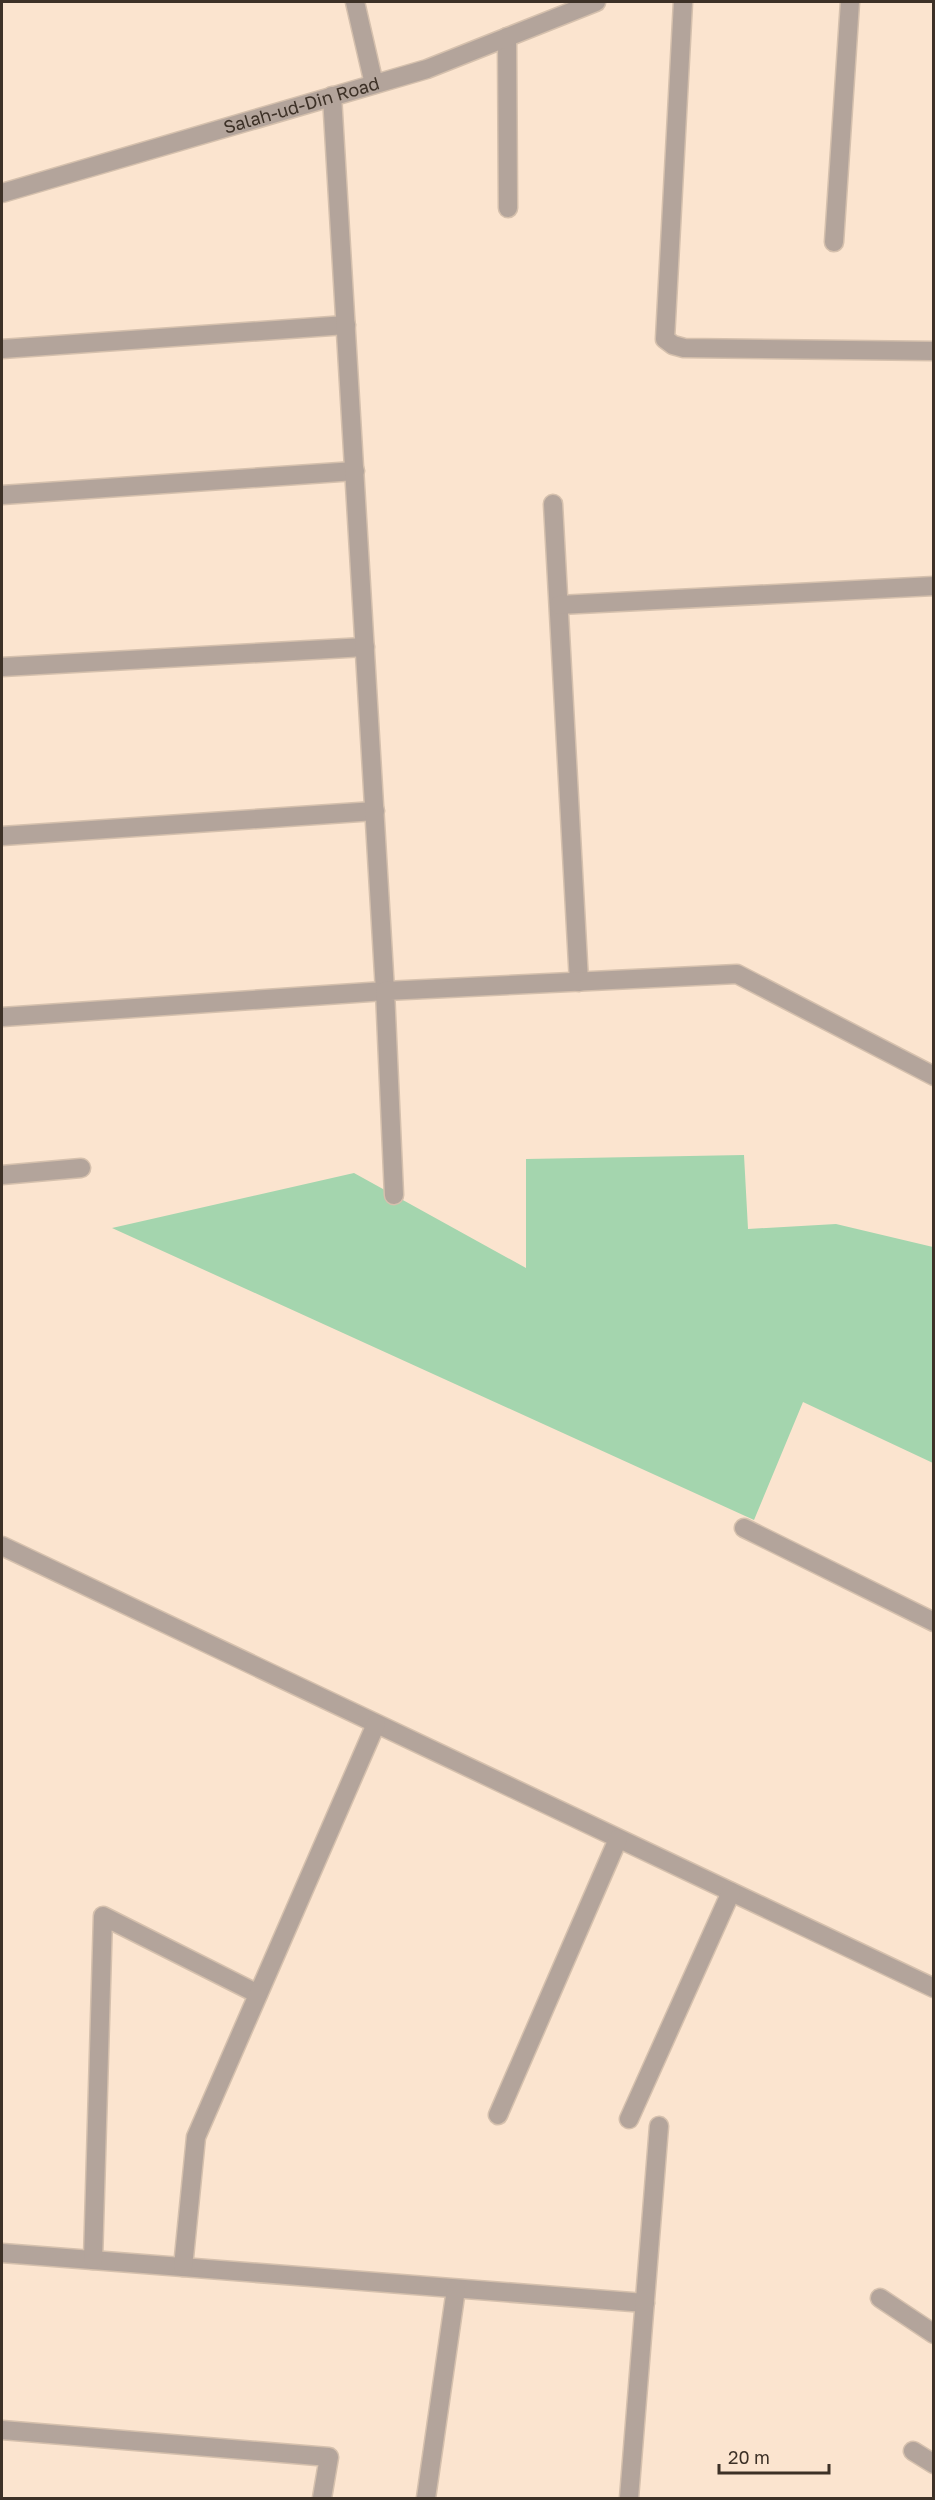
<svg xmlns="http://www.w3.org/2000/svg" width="935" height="2500" font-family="'Golos Text',sans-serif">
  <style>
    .green { fill: #a4d5ae }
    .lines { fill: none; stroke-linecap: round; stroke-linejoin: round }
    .minor-casing { stroke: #d5c0ad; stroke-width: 21 }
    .minor { stroke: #b3a49b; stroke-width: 18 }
    .labels { text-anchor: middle; stroke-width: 4.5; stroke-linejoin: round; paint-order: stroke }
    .street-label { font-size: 18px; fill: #3d3127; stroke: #fbe4cf }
  </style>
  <rect width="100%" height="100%" fill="#fbe4cf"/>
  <!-- green -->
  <polygon class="green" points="744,1155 748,1229 836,1224 933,1247 933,1463 803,1402 754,1520 112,1228 354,1173 526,1268 526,1159"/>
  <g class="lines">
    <!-- minor casing -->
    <g class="minor-casing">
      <g id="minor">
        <polyline points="355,2 374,84"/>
        <polyline points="683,2 665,339 673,345 684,348 934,351"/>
        <polyline points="507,37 508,208"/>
        <path id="s1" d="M2,193L427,69L596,2"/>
        <polyline points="834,242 850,2"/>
        <polyline points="2,349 346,325"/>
        <polyline points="2,495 355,471"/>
        <polyline points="553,504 579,982"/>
        <polyline points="559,605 934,586"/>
        <polyline points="2,667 365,647"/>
        <polyline points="2,836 375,811"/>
        <polyline points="2,1017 385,991 332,96"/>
        <polyline points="2,1175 81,1168"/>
        <polyline points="394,1195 385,991 737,974 934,1076"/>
        <polyline points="744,1528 934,1622"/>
        <polyline points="2,1546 934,1988"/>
        <polyline points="498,2115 618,1839"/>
        <polyline points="629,2119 731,1892"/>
        <polyline points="2,2253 645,2303"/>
        <polyline points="93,2260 103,1916 258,1994"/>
        <polyline points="183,2267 196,2137 376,1724"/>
        <polyline points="880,2298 934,2334"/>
        <polyline points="2,2430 329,2457 322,2498"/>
        <polyline points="913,2451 934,2464"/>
        <polyline points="426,2498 456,2289"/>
        <polyline points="629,2498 659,2126"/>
      </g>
    </g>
    <!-- minor -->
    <use href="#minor" class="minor"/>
  </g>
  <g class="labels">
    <!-- street labels -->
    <g class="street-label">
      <text dy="6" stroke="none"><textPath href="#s1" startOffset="312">Salah-ud-Din Road</textPath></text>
    </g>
  </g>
  <!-- border -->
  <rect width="935" height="2500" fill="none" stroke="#3d3127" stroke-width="6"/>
  <!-- scale -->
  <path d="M719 2464v9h110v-9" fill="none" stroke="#3d3127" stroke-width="3"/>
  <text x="728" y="2464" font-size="18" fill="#3d3127" stroke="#fbe4cf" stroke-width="4.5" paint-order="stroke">20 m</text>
</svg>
